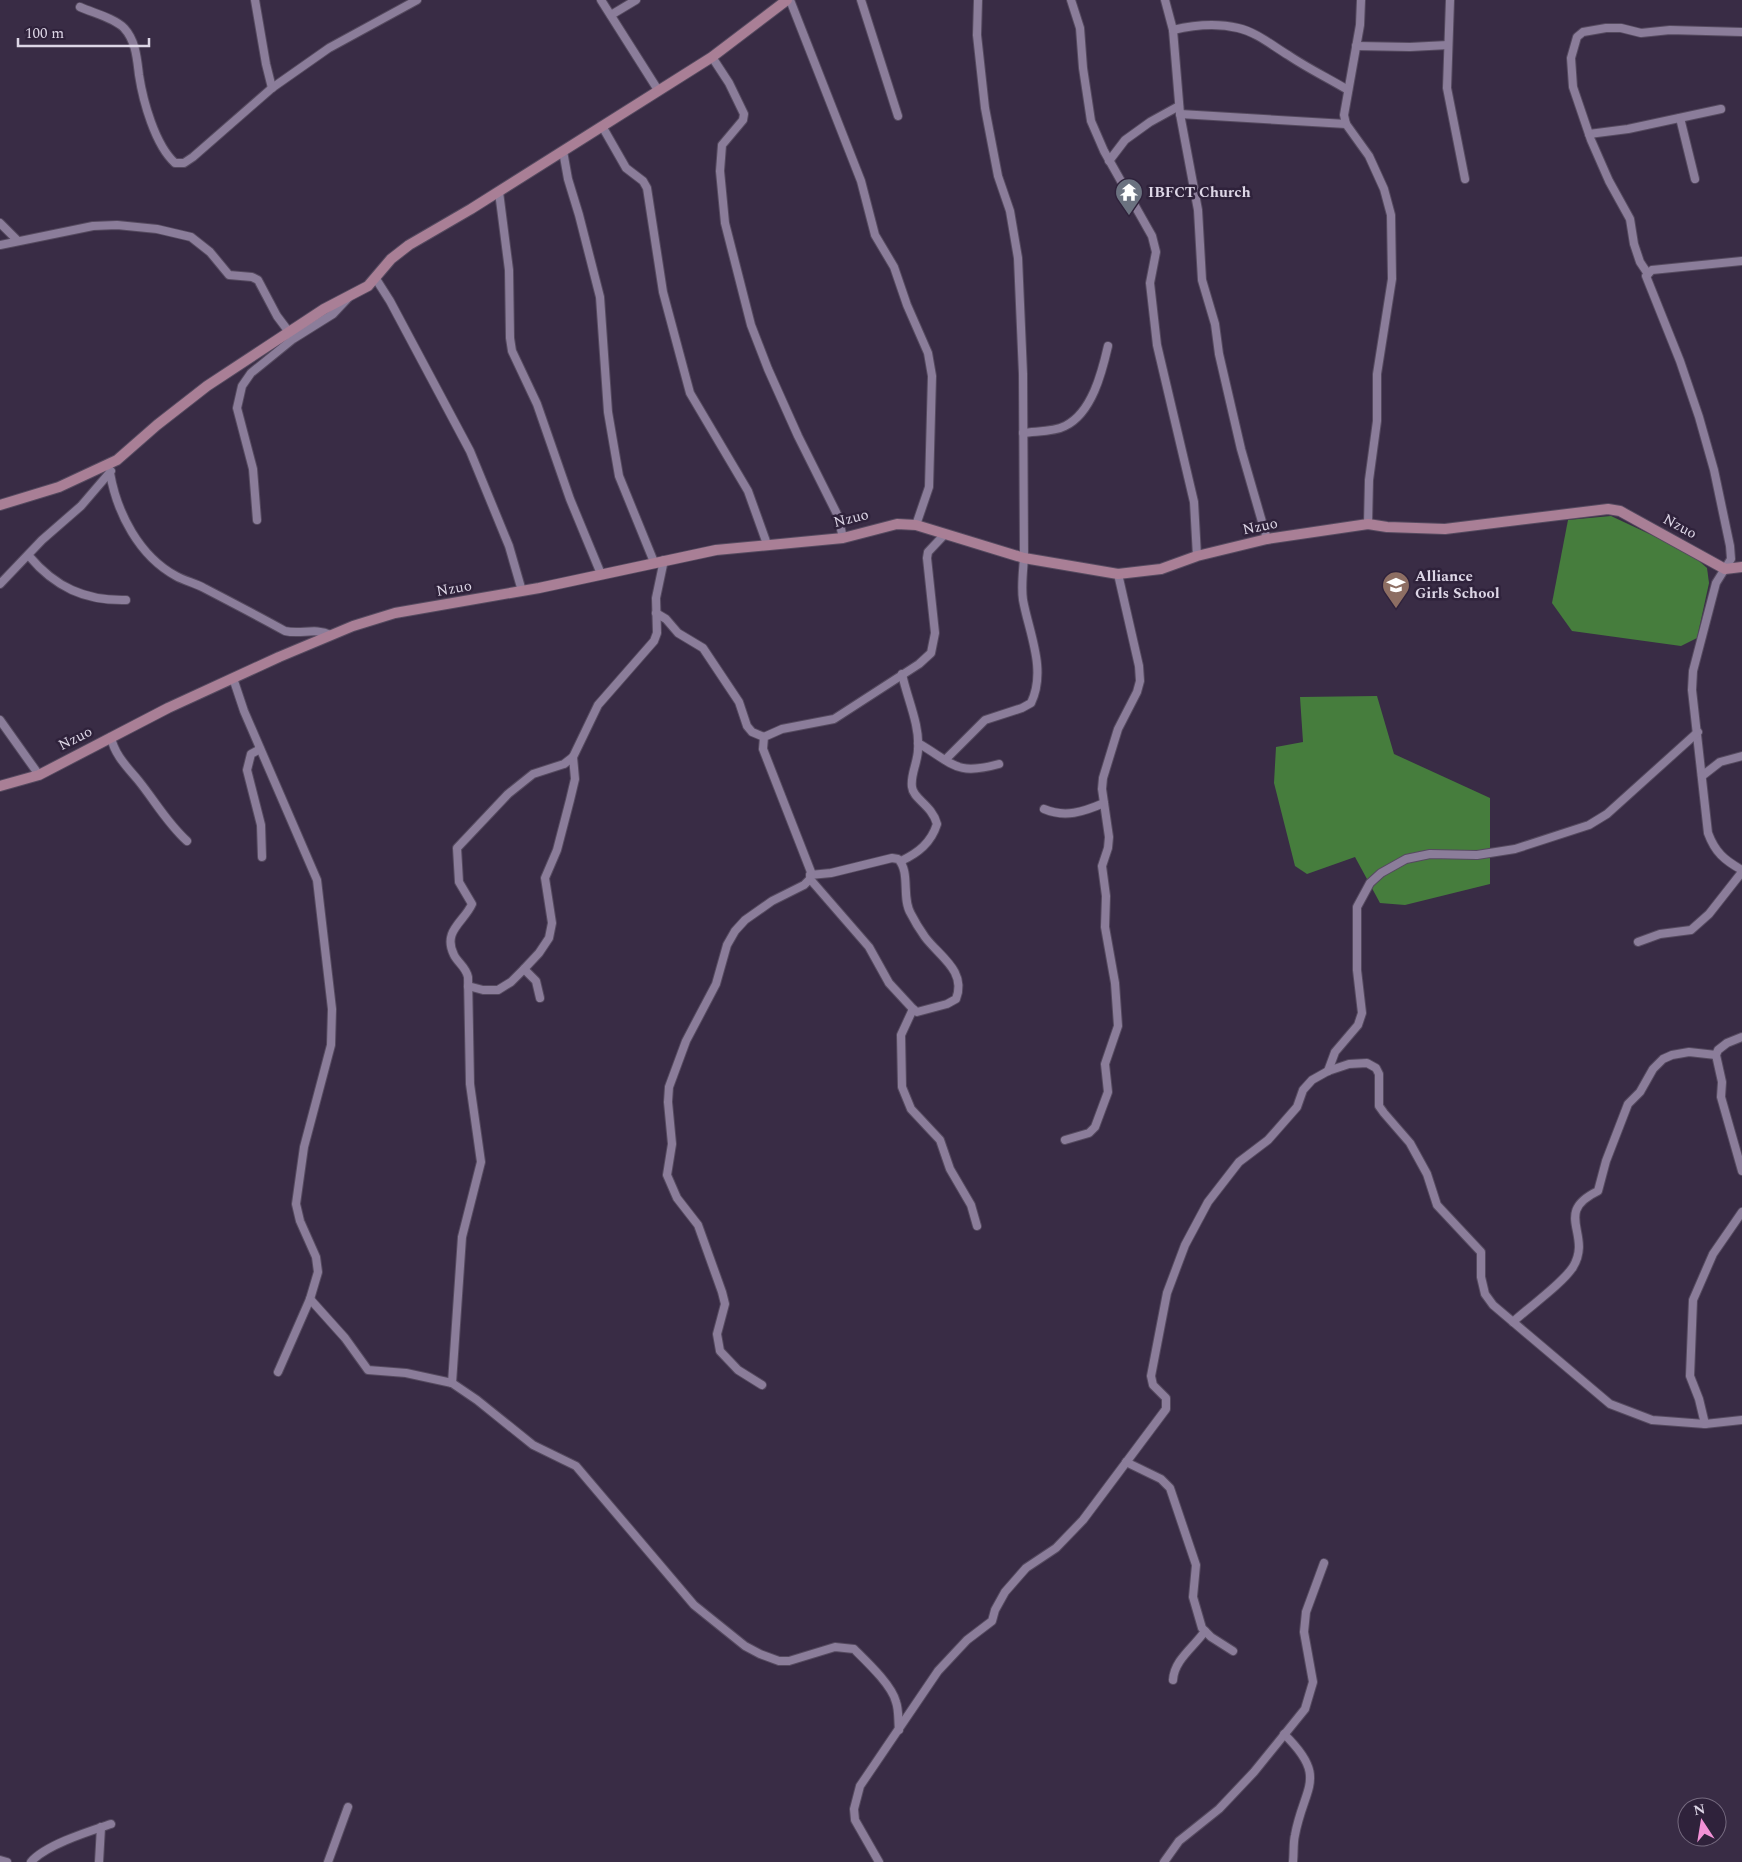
<svg xmlns="http://www.w3.org/2000/svg" width="1742" height="1862" font-family="Spectral,serif">
  <style>
    .forest { fill: #467d3d }
    .lines { fill: none; stroke-linecap: round; stroke-linejoin: round }
    .street-casing { stroke: #554a5f; stroke-width: 10 }
    .secondary-casing { stroke: #554a5f; stroke-width: 12 }
    .street { stroke: #8b7d9a; stroke-width: 8 }
    .secondary { stroke: #a97f96; stroke-width: 10 }
    .labels { text-anchor: middle; stroke-width: 5; stroke-linejoin: round; paint-order: stroke }
    .poi-label { font-size: 15px; font-weight: bold; fill: #ddd6e6; stroke: #2f223b; text-anchor: start }
    .street-label { font-size: 15px; fill: #ddd6e6; stroke: #2f223b }
  </style>
  <rect width="100%" height="100%" fill="#392c45"/>
  <!-- forest -->
  <g class="forest">
    <polygon points="1611,516 1690,553 1707,568 1709,583 1697,638 1681,646 1572,631 1552,603 1568,520"/>
    <polygon points="1377,696 1394,754 1490,798 1490,884 1405,905 1380,903 1355,857 1307,874 1295,866 1274,783 1276,747 1303,742 1300,697"/>
  </g>
  <g class="lines">
    <!-- street casing -->
    <g class="street-casing">
      <g id="street">
        <polyline points="255,0 266,64 272,88"/>
        <polyline points="601,0 658,90"/>
        <polyline points="790,0 861,181 875,235 894,267 907,305 928,353 932,376 929,487 916,525"/>
        <polyline points="861,0 898,116"/>
        <polyline points="1071,0 1080,28 1083,68 1091,121 1104,151 1152,236 1156,252 1150,283 1157,345 1194,502 1197,556"/>
        <polyline points="1165,0 1173,30 1180,114 1198,210 1202,280 1215,324 1219,354 1241,449 1267,539"/>
        <polyline points="1361,0 1360,25 1344,115 1346,124 1369,156 1384,189 1391,215 1392,279 1377,374 1377,421 1369,480 1368,524"/>
        <polyline points="1450,0 1447,88 1465,179"/>
        <path d="M80,7C93,13 114,18 124,28C136,41 137,59 139,75C143,101 155,145 175,163H184L193,157L272,88L329,48L417,0"/>
        <polyline points="611,15 636,0"/>
        <path d="M1173,30C1194,25 1217,23 1238,28C1256,32 1273,46 1288,55C1307,68 1328,78 1348,90"/>
        <polyline points="1356,46 1410,47 1448,45"/>
        <polyline points="712,57 729,83 744,114 743,120 722,145 720,171 725,223 751,325 768,369 798,436 838,516 843,538"/>
        <polyline points="1180,114 1346,124"/>
        <polyline points="1680,118 1695,179"/>
        <polyline points="602,126 626,168 643,181 647,188 663,292 690,393 748,491 767,544"/>
        <polyline points="1589,134 1628,129 1721,109"/>
        <polyline points="563,151 568,179 579,215 600,297 608,412 619,476 654,562"/>
        <polyline points="1109,161 1125,140 1150,122 1179,106"/>
        <polyline points="499,192 509,270 510,338 512,351 537,404 570,499 601,574"/>
        <polyline points="0,223 17,240"/>
        <polyline points="0,245 93,226 117,225 157,229 191,237 210,252 229,275 252,277 258,280 277,316 289,332"/>
        <path d="M1742,261L1652,270L1646,276L1680,361L1699,417L1714,470L1730,546L1731,559L1716,583L1693,671L1692,690L1708,833C1715,852 1724,860 1742,870"/>
        <polyline points="1648,274 1640,262 1634,244 1630,219 1609,181 1591,140 1573,87 1571,58 1577,37 1583,32 1606,28 1621,28 1641,33 1670,30 1742,32"/>
        <polyline points="376,279 390,301 470,451 509,546 522,591"/>
        <path d="M1023,433C1036,431 1054,432 1065,426C1092,413 1102,372 1108,346"/>
        <path d="M110,473C117,513 139,556 176,576C185,581 195,583 204,588C231,602 258,616 285,631C302,635 314,627 331,635"/>
        <polyline points="257,520 253,469 237,408 242,386 251,373 293,339 333,314 349,297"/>
        <path d="M29,556C55,587 85,601 126,600"/>
        <polyline points="0,584 42,540 81,506 111,471"/>
        <polyline points="656,613 666,619 678,633 703,648 739,702 747,726 752,732 764,737"/>
        <polyline points="233,678 244,711 317,880 332,1009 331,1045 304,1147 296,1204 300,1221 316,1257 318,1272 310,1299 278,1372"/>
        <polyline points="0,720 39,775"/>
        <path d="M111,737C114,754 127,767 138,780C155,801 167,823 187,841"/>
        <path d="M918,743C954,764 956,776 999,764"/>
        <polyline points="260,749 251,754 247,770 261,825 262,857"/>
        <path d="M945,760L985,720L1022,708L1031,703C1047,670 1029,633 1023,600C1021,587 1023,572 1024,558L1023,374L1018,258L1010,211L998,176L985,108L977,35L978,0"/>
        <polyline points="1702,776 1720,762 1742,756"/>
        <path d="M1044,809C1065,818 1083,812 1104,803"/>
        <path d="M901,861C918,853 931,843 937,824C932,805 913,799 912,787C910,775 918,762 918,749C920,725 907,698 902,674"/>
        <path d="M810,879L869,947L889,983L913,1009L917,1012L947,1004L956,999C967,971 939,956 925,937C920,930 915,922 911,914C901,898 911,872 898,859L892,858L831,873L810,875"/>
        <polyline points="1638,942 1660,934 1691,930 1709,914 1742,872"/>
        <polyline points="524,969 536,981 540,998"/>
        <polyline points="468,986 483,990 498,990 511,982 524,969 539,953 549,938 552,923 545,878 557,850 570,800 575,779 573,757"/>
        <polyline points="913,1009 901,1035 902,1087 911,1109 940,1140 950,1169 971,1205 977,1226"/>
        <polyline points="1742,1037 1727,1043 1718,1050 1716,1055 1722,1082 1721,1097 1742,1171"/>
        <polyline points="1328,1071 1335,1052 1358,1025 1362,1013 1357,970 1357,907 1370,883 1381,873 1406,859 1430,854 1477,855 1515,849 1589,825 1607,814 1698,732"/>
        <polyline points="1065,1140 1089,1133 1095,1127 1108,1092 1105,1064 1118,1026 1115,983 1105,927 1106,896 1102,866 1108,848 1109,837 1102,789 1103,778 1118,729 1137,692 1140,681 1139,666 1118,574"/>
        <path d="M310,1299L345,1338L368,1370L406,1373L452,1383L477,1400L533,1445L576,1466L694,1605L745,1646L760,1654L779,1661H789L835,1647L854,1649C866,1661 892,1685 896,1702C899,1710 898,1721 899,1730"/>
        <path d="M1513,1322C1529,1307 1562,1284 1573,1267C1593,1234 1552,1213 1598,1191L1606,1161L1628,1104L1640,1092L1653,1069L1663,1059L1672,1055L1689,1052L1716,1055"/>
        <path d="M452,1383L462,1237L481,1162L470,1084L468,977C466,967 458,963 454,955C442,931 464,922 472,904L459,882L457,848L508,794L533,774L564,764L573,757L598,705L654,641L657,633L656,598L664,560"/>
        <polyline points="762,1385 738,1370 720,1351 717,1334 725,1304 722,1292 698,1225 677,1198 667,1175 672,1144 668,1102 669,1087 686,1041 716,984 727,945 735,931 745,920 772,901 804,885 810,879 811,872 763,749 764,737 782,729 834,719 919,664 931,653 935,633 927,558 928,552 944,535"/>
        <polyline points="1705,1424 1699,1399 1690,1376 1693,1300 1713,1254 1742,1212"/>
        <polyline points="1126,1462 1161,1479 1170,1488 1196,1565 1193,1597 1202,1628 1211,1637 1233,1651"/>
        <path d="M1173,1680C1174,1660 1194,1647 1205,1631"/>
        <path d="M1284,1734C1329,1778 1304,1786 1295,1835C1293,1843 1294,1853 1293,1862"/>
        <polyline points="0,1860 7,1862"/>
        <path d="M31,1862C45,1845 90,1831 111,1824"/>
        <polyline points="99,1862 101,1827"/>
        <polyline points="328,1862 348,1807"/>
        <polyline points="879,1862 855,1820 854,1809 860,1786 938,1671 967,1640 992,1621 995,1610 1005,1592 1026,1568 1056,1548 1083,1520 1166,1409 1166,1398 1153,1385 1151,1376 1167,1293 1185,1245 1208,1202 1239,1162 1268,1140 1297,1107 1303,1090 1312,1080 1328,1071 1349,1064 1367,1063 1376,1068 1379,1074 1379,1106 1384,1113 1410,1143 1427,1174 1437,1205 1481,1252 1481,1277 1485,1294 1493,1305 1610,1404 1652,1420 1705,1424 1742,1420"/>
        <polyline points="1164,1862 1179,1841 1219,1809 1254,1772 1305,1709 1313,1682 1304,1632 1306,1612 1324,1563"/>
      </g>
    </g>
    <!-- secondary casing -->
    <g class="secondary-casing">
      <g id="secondary">
        <polyline points="0,505 59,487 117,460 157,425 207,386 324,309 368,286 391,259 409,245 471,209 712,57 787,0"/>
        <polyline points="0,786 39,775 168,708 279,657 353,626 395,613 539,588 716,550 843,538 897,524 916,525 1024,558 1118,574 1161,569 1197,556 1267,539 1368,524 1387,527 1445,529 1608,509 1620,511 1725,569 1742,567"/>
      </g>
    </g>
    <!-- street -->
    <use href="#street" class="street"/>
    <!-- secondary -->
    <use href="#secondary" class="secondary"/>
  </g>
  <!-- icons -->
  <defs>
    <g id="temple-pin" transform="scale(1.4375)"><path d="M0 17L-7.5 6A9.5 9.5 0 1 1 7.5 6Z" fill="#6b7280" stroke="#2f223b"/><path d="M0-6L5-2H3V0L6.5 2.5H4V6H1.5V3h-3V6H-4V2.5H-6.5L-3 0V-2H-5Z" fill="#fff"/></g>
    <g id="school-pin" transform="scale(1.4375)"><path d="M0 17L-7.5 6A9.5 9.5 0 1 1 7.5 6Z" fill="#8d6e63" stroke="#2f223b"/><path d="M0-5L7-2L0 1L-7-2ZM-4 1L0 2.5L4 1V4Q0 6-4 4Z" fill="#fff"/></g>
  </defs>
  <g fill-rule="evenodd">
    <use href="#temple-pin" x="1129" y="192"/>
    <use href="#school-pin" x="1396" y="585"/>
  </g>
  <g class="labels">
    <!-- poi labels -->
    <g class="poi-label">
      <text x="1148" y="197">IBFCT Church</text>
      <text x="1415" y="581">Alliance<tspan x="1415" dy="17">Girls School</tspan></text>
    </g>
    <!-- street labels -->
    <g class="street-label">
      <text transform="translate(851 518) rotate(-14)" y="5">Nzuo</text>
      <text transform="translate(1260 526) rotate(-12)" y="5">Nzuo</text>
      <text transform="translate(1680 526) rotate(28)" y="5">Nzuo</text>
      <text transform="translate(454 588) rotate(-10)" y="5">Nzuo</text>
      <text transform="translate(75 738) rotate(-27)" y="5">Nzuo</text>
    </g>
  </g>
  <!-- north arrow -->
  <g transform="translate(1702 1822) rotate(348)"><circle r="24" fill="#2f223b" stroke="#756a7f"/>
  <path d="M0-4L9 19L0 12L-9 19Z" fill="#f291d6"/>
  <text y="-8" font-size="14" font-weight="bold" text-anchor="middle" fill="#ddd6e6">N</text>
  </g>
  <!-- scale -->
  <path d="M18 38v8h131v-8" fill="none" stroke="#ddd6e6" stroke-width="2.5"/>
  <text x="25" y="38" font-size="15" fill="#ddd6e6" stroke="#2f223b" stroke-width="4" paint-order="stroke">100 m</text>
</svg>
